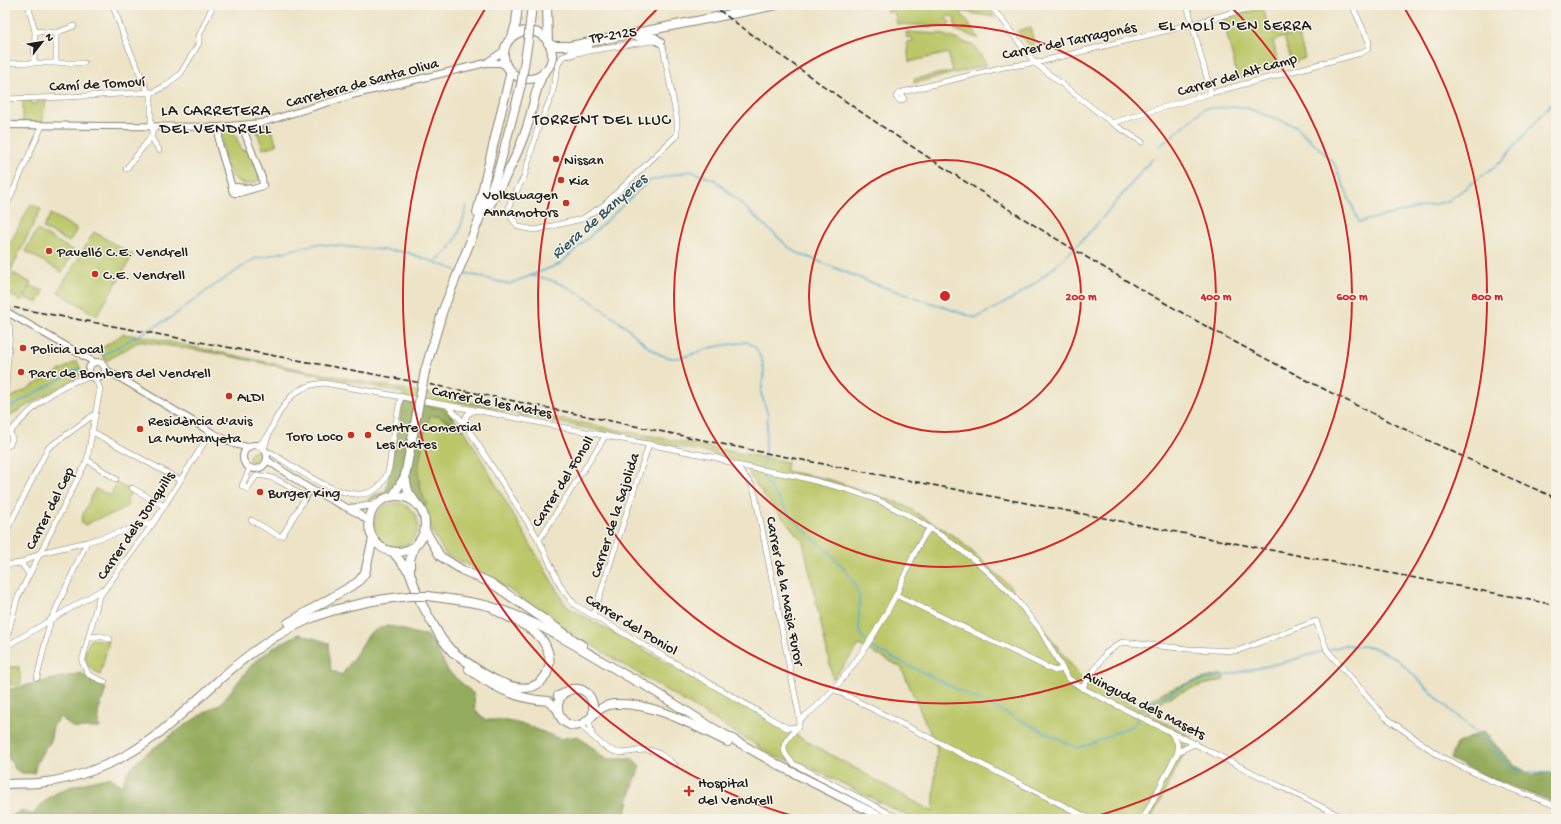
<svg xmlns="http://www.w3.org/2000/svg" width="1561" height="824" font-family="'Gochi Hand',sans-serif">
  <style>
    .green { fill: #bbc769; stroke: #6c7242 }
    .forest { fill: #94ac5d; stroke: #58643c }
    .lines { fill: none; stroke-linecap: round; stroke-linejoin: round }
    .stream { stroke: #52add0; stroke-width: 1.5 }
    .minor-casing { stroke: #848072; stroke-width: 6 }
    .tertiary-casing { stroke: #848072; stroke-width: 8 }
    .primary-casing { stroke: #848072; stroke-width: 10 }
    .trunk-casing { stroke: #848072; stroke-width: 10 }
    .minor { stroke: #fff; stroke-width: 5 }
    .tertiary { stroke: #fff; stroke-width: 6 }
    .primary { stroke: #fff; stroke-width: 8 }
    .trunk { stroke: #fff; stroke-width: 8 }
    .rail { stroke: #1c1c1c; stroke-width: 1.5; stroke-dasharray: 6 3; stroke-linecap: butt }
    .trunk-bridge-casing { stroke: #848072; stroke-width: 10; stroke-linecap: butt }
    .trunk-bridge { stroke: #fff; stroke-width: 8 }
    .ring { fill: none; stroke: #d62828; stroke-width: 2 }
    .poi-dot { fill: #c8321e; stroke: #f7f3e8; stroke-width: 1.5 }
    .labels { text-anchor: middle; stroke-width: 3; stroke-linejoin: round; paint-order: stroke }
    .street-label { font-size: 15px; fill: #1c1c1c; stroke: #f7f3e8 }
    .poi-label { font-size: 15px; fill: #1c1c1c; stroke: #f7f3e8; text-anchor: start }
    .neighbourhood-label { font-size: 16px; letter-spacing: 1px; fill: #1c1c1c; stroke: #f7f3e8 }
    .water-label { font-size: 16px; font-style: italic; fill: #325664; stroke: #f7f3e8 }
    .centre { fill: #d62828; stroke: #f7f3e8; stroke-width: 2 }
    .ring-label { font-size: 12px; text-anchor: middle; font-weight: bold; fill: #d62828; stroke: #f7f3e8; stroke-width: 3; stroke-linejoin: round; paint-order: stroke }
  </style>
  <rect width="100%" height="100%" fill="#f7f3e8"/>
  <filter id="ink" filterUnits="userSpaceOnUse"><feTurbulence type="fractalNoise" baseFrequency=".025" numOctaves="2"/><feDisplacementMap in="SourceGraphic" scale="8" xChannelSelector="R" yChannelSelector="G"/><feConvolveMatrix kernelMatrix="1 2 1 2 8 2 1 2 1" color-interpolation-filters="sRGB"/></filter>
  <filter id="wash" filterUnits="userSpaceOnUse"><feTurbulence type="fractalNoise" baseFrequency=".012" numOctaves="4" result="noise"/><feDisplacementMap in="SourceGraphic" scale="16" xChannelSelector="R" yChannelSelector="G"/><feGaussianBlur stdDeviation="0.9" result="paint"/><feColorMatrix in="noise" values="0 0 0 0 0 0 0 0 0 0 0 0 0 0 0 0 0 1.4 0 .05"/><feComposite in="paint" operator="in"/></filter>
  <g filter="url(#wash)">
    <rect width="100%" height="100%" fill="#ede4c7"/>
    <!-- green -->
    <g class="green">
      <polygon points="888,5 978,5 989,9 994,17 960,11 979,39 954,29 956,24 954,24 955,19 948,15 946,19 950,22 948,27 897,24 894,11 888,12"/>
      <polygon points="1263,8 1269,30 1281,27 1286,37 1298,33 1305,58 1292,63 1284,37 1273,41 1279,66 1238,79 1223,19"/>
      <polygon points="1030,27 1036,49 1033,50 1017,31"/>
      <polygon points="906,32 941,34 974,46 987,65 914,83 914,79 953,71 948,53 909,62 907,42 913,41 912,37 907,38"/>
      <polygon points="23,100 31,100 32,104 37,104 37,100 46,101 42,126 23,127"/>
      <polygon points="269,123 277,145 263,149 257,131 261,129 260,125"/>
      <path d="M233,130L242,151L248,149L259,175V180C255,183 252,184 247,184C226,184 221,147 222,131Z"/>
      <polygon points="31,204 41,209 5,282 5,253"/>
      <polygon points="51,214 77,229 69,242 43,228"/>
      <polygon points="37,230 74,251 62,272 25,251"/>
      <polygon points="94,232 133,255 97,316 58,292"/>
      <polygon points="13,273 31,283 21,301 5,292 5,288"/>
      <polygon points="31,286 44,291 38,303 24,298"/>
      <path d="M123,334L146,337L313,372L787,462L786,471L831,480L904,505L957,538L1010,586L1081,677L1139,709C1163,688 1193,681 1222,674L1224,680C1198,686 1166,693 1148,714L1192,737L1151,819H914L803,764L776,757L565,629L504,586L465,563L446,555L433,533L425,507L426,503C415,479 418,468 423,442C425,432 425,425 431,416H438L465,431L566,606L933,812L937,748L901,667L859,645L833,679L803,542L765,497L749,474L752,466L715,454L456,402L454,419L444,409L403,402L404,393L219,354L145,342H138L106,361L99,350Z"/>
      <polygon points="77,361 83,374 5,418 5,401"/>
      <circle cx="256" cy="458" r="7"/>
      <path d="M116,483L132,491L127,499L128,505C115,517 101,515 86,525L81,523L83,514L95,489L111,495Z"/>
      <circle cx="396" cy="525" r="22"/>
      <polygon points="91,639 109,641 100,675 86,664 85,651"/>
      <polygon points="9,667 19,667 21,684 10,685"/>
    </g>
    <!-- forest -->
    <g class="forest">
      <path d="M403,402L444,409L465,431L438,416H431C425,425 425,432 423,442C418,468 415,479 426,503L425,507L418,499L403,490L379,496L366,503L372,496L386,491Z"/>
      <path d="M385,626C401,626 409,634 426,635L433,642L448,671L474,694L475,710L485,720H502L526,725L560,739L578,736L606,759H633L640,766L629,798L625,819H8L22,810L33,815C54,785 77,786 110,777L122,786L127,772L143,756L188,723L221,703L255,661L279,644L300,634L329,643L331,670L342,675L370,633Z"/>
      <polygon points="81,673 106,689 98,713 100,728 74,728 60,717 53,726 50,743 45,748 37,762 34,773 22,773 16,770 5,753 5,690"/>
      <polygon points="1483,731 1514,765 1532,775 1556,772 1556,804 1490,778 1450,759 1456,744"/>
    </g>
    <g class="lines">
      <!-- stream -->
      <g class="stream">
        <polyline points="1160,146 1205,108 1244,107 1296,126 1334,163 1359,222 1448,201 1502,161 1556,98"/>
        <path d="M434,262C458,245 459,233 467,206"/>
        <path d="M461,272L509,284L560,264L649,181L690,171L715,180L793,251L875,284L976,318C992,309 1010,302 1024,291C1075,255 1113,206 1152,159"/>
        <path d="M531,276C566,279 600,307 627,328C640,339 654,356 672,358C685,359 698,351 710,348C722,345 735,344 747,342L755,347L762,360L764,372L761,393L768,415L763,468"/>
        <polyline points="103,355 170,318 208,290 254,259 317,244 406,252 456,270"/>
        <polyline points="5,410 80,368"/>
        <path d="M763,472V477C774,492 784,508 796,522C815,543 846,562 857,590C865,608 850,627 867,642"/>
        <polyline points="869,644 873,648 1077,748 1091,744 1135,724 1138,718"/>
        <polyline points="1140,714 1144,707 1187,684 1285,662 1345,645 1372,647 1396,658 1440,701 1492,746 1508,766 1523,772 1556,773"/>
      </g>
    </g>
  </g>
  <g filter="url(#ink)">
    <g class="lines">
      <!-- minor casing -->
      <g class="minor-casing">
        <g id="minor">
          <polyline points="28,5 35,31 34,63"/>
          <polyline points="113,5 124,37 148,92"/>
          <polyline points="987,5 991,6 1035,63 1112,123 1142,142"/>
          <polyline points="1187,5 1211,93"/>
          <polyline points="35,31 56,33 74,26"/>
          <polyline points="56,33 56,63"/>
          <polygon points="651,41 660,42 663,47 677,120 677,135 604,205 582,219 535,230 519,227 512,219 509,210 510,203 524,177 537,131 552,95 558,65 562,57 570,54"/>
          <polyline points="5,63 84,63"/>
          <polyline points="901,93 904,99 900,101 896,97 899,93 1004,67 1035,63 1193,24 1259,5"/>
          <polyline points="5,99 68,97 154,92 167,85 181,73 199,43 199,36 213,5"/>
          <polyline points="1112,123 1211,93 1361,53 1368,49 1369,42 1352,5"/>
          <polyline points="151,127 151,92"/>
          <polyline points="154,127 151,137 159,150"/>
          <polyline points="126,169 151,137"/>
          <polyline points="5,209 42,126"/>
          <polyline points="5,318 10,328 5,401"/>
          <polyline points="83,378 89,372"/>
          <polyline points="447,405 465,424 539,540 561,587 575,605 787,728 798,727"/>
          <path d="M465,424C465,417 467,412 474,411"/>
          <polyline points="5,430 10,432 12,439 10,444 5,447"/>
          <polyline points="91,431 180,480"/>
          <path d="M10,432C31,409 60,380 93,377"/>
          <polyline points="259,445 267,437"/>
          <path d="M264,449C269,430 280,407 294,394C302,387 314,384 324,383L480,411L718,458L736,465L796,476L846,489L880,501L910,516L945,538L977,562L1011,593L1039,628L1068,678L1082,688L1340,816L1343,819"/>
          <path d="M266,452L272,453C297,469 368,523 387,474C390,468 390,460 391,453C394,434 397,415 401,396"/>
          <polyline points="87,460 116,479"/>
          <polyline points="736,466 752,485 755,494 800,720 798,727"/>
          <path d="M250,468L242,486L247,489L256,476C275,474 290,488 305,498L282,536H279L251,520"/>
          <polyline points="132,488 164,506"/>
          <polyline points="5,534 48,448 95,414"/>
          <polyline points="539,540 606,435"/>
          <polyline points="21,563 29,574"/>
          <polyline points="5,565 21,563 40,553 87,542 154,522"/>
          <polyline points="896,595 1055,671 1062,669"/>
          <polyline points="593,616 649,444"/>
          <polyline points="89,637 100,636 110,639"/>
          <polyline points="5,645 17,599 87,460 100,389 95,378"/>
          <polyline points="5,647 103,589"/>
          <polyline points="37,678 50,622 87,542"/>
          <polyline points="105,682 89,675 82,662 99,597 154,522 211,432"/>
          <polyline points="1082,688 1106,653 1122,642 1188,649 1237,651 1316,621 1327,650 1385,717 1441,757 1494,782 1556,806"/>
          <polyline points="833,689 1090,819"/>
          <polyline points="589,720 592,734"/>
          <path d="M800,720C841,690 874,638 897,593C906,573 916,545 930,528"/>
          <path d="M579,725C592,733 601,748 616,752C626,755 638,749 648,750C658,751 667,759 675,765"/>
          <path d="M798,727C785,741 776,748 794,764L900,819"/>
          <polyline points="1170,731 1177,742 1178,752"/>
          <polyline points="1143,819 1178,752 1196,743"/>
        </g>
      </g>
      <!-- tertiary casing -->
      <g class="tertiary-casing">
        <g id="tertiary">
          <polyline points="486,63 505,50"/>
          <polyline points="5,125 219,127 261,123 356,94 486,63 500,63 507,66"/>
          <polyline points="219,127 219,144 233,191"/>
          <polyline points="238,187 239,193 234,193 232,190 234,187 248,188"/>
          <polyline points="239,193 263,186 262,178 244,131"/>
          <polyline points="7,312 94,362"/>
          <circle cx="97" cy="370" r="8"/>
          <polyline points="105,369 211,432 234,444 247,447"/>
          <circle cx="255" cy="457" r="12"/>
          <polyline points="267,460 310,489 359,514 369,522"/>
          <polyline points="305,498 310,489"/>
          <polyline points="349,508 376,505"/>
        </g>
      </g>
      <!-- primary casing -->
      <g class="primary-casing">
        <g id="primary">
          <circle cx="528" cy="55" r="24"/>
          <polyline points="634,36 655,38 660,42"/>
          <polyline points="548,43 553,46 570,46 777,5"/>
          <polyline points="570,54 588,46"/>
          <circle cx="397" cy="524" r="28"/>
          <polyline points="425,530 440,556 462,570 491,583 583,646"/>
          <polyline points="393,552 410,573 416,590"/>
          <polyline points="410,573 410,560 414,547"/>
          <polyline points="420,601 441,638 454,654"/>
          <path d="M451,650C471,666 528,711 547,673C552,663 549,650 543,641C533,627 509,618 495,610"/>
          <path d="M469,669C492,687 520,700 549,701L557,709"/>
          <polyline points="635,679 708,725 780,766 885,819"/>
          <path d="M562,695C555,705 557,720 570,725C590,730 592,705 615,704C655,702 693,726 728,742"/>
          <path d="M558,696C563,695 567,690 572,689C588,687 595,701 593,714"/>
        </g>
      </g>
      <!-- trunk casing -->
      <g class="trunk-casing">
        <g id="trunk">
          <polyline points="547,5 548,43"/>
          <polyline points="530,23 532,5"/>
          <polyline points="512,37 516,23 518,5"/>
          <polyline points="523,72 528,41"/>
          <path d="M487,210C502,184 516,159 526,130C533,111 534,90 544,72"/>
          <polyline points="477,213 511,71"/>
          <polyline points="425,371 443,310 498,172 521,85"/>
          <polyline points="405,476 408,491 416,503"/>
          <polyline points="393,496 405,476 417,413"/>
          <path d="M428,596C448,599 469,601 489,606C543,622 590,655 639,683"/>
          <polyline points="288,623 358,582 365,573 373,539"/>
          <path d="M5,784C16,783 27,784 38,783C62,781 86,774 108,764C151,746 183,712 218,681C279,625 328,604 410,596"/>
        </g>
      </g>
      <!-- minor -->
      <use href="#minor" class="minor"/>
      <!-- tertiary -->
      <use href="#tertiary" class="tertiary"/>
      <!-- primary -->
      <use href="#primary" class="primary"/>
      <!-- trunk -->
      <use href="#trunk" class="trunk"/>
      <!-- rail -->
      <g class="rail">
        <path d="M712,5C974,201 1255,369 1556,498"/>
        <polyline points="5,306 470,392 761,452 1556,605"/>
      </g>
      <!-- trunk-bridge casing -->
      <g class="trunk-bridge-casing">
        <g id="trunk-bridge">
          <polyline points="528,41 530,23"/>
          <polyline points="521,85 523,72"/>
          <polyline points="417,413 425,371"/>
          <polyline points="410,596 428,596"/>
        </g>
      </g>
      <!-- trunk-bridge -->
      <use href="#trunk-bridge" class="trunk-bridge"/>
    </g>
  </g>
  <!-- distance rings -->
  <g class="ring">
    <circle cx="945" cy="296" r="136"/>
    <circle cx="945" cy="296" r="271"/>
    <path d="M1230 6A407 407 0 1 1 660 6"/>
    <path d="M800 818A542 542 0 0 1 485 9M1405 9A542 542 0 0 1 1090 818"/>
  </g>
  <!-- markers -->
  <g class="poi-dot">
    <circle cx="556" cy="159" r="4"/>
    <circle cx="561" cy="180" r="4"/>
    <circle cx="566" cy="203" r="4"/>
    <circle cx="49" cy="251" r="4"/>
    <circle cx="95" cy="274" r="4"/>
    <circle cx="23" cy="348" r="4"/>
    <circle cx="21" cy="372" r="4"/>
    <circle cx="229" cy="396" r="4"/>
    <circle cx="140" cy="429" r="4"/>
    <circle cx="351" cy="435" r="4"/>
    <circle cx="368" cy="435" r="4"/>
    <circle cx="260" cy="492" r="4"/>
    <path d="M687 785h4v4h4v4h-4v4h-4v-4h-4v-4h4z"/>
  </g>
  <g class="labels">
    <!-- street labels -->
    <g class="street-label">
      <text transform="translate(613 34) rotate(-9)" y="5">TP-2125</text>
      <text transform="translate(1069 40) rotate(-12)" y="5">Carrer del Tarragonés</text>
      <text transform="translate(1237 74) rotate(-16)" y="5">Carrer del Alt Camp</text>
      <text transform="translate(362 82) rotate(-15)" y="5">Carretera de Santa Oliva</text>
      <text transform="translate(97 83) rotate(-3)" y="5">Camí de Tomoví</text>
      <text transform="translate(492 401) rotate(11)" y="5">Carrer de les Mates</text>
      <text transform="translate(562 481) rotate(-58)" y="5">Carrer del Fonoll</text>
      <text transform="translate(49 508) rotate(-63)" y="5">Carrer del Cep</text>
      <text transform="translate(614 515) rotate(-72)" y="5">Carrer de la Sajolida</text>
      <text transform="translate(135 525) rotate(-56)" y="5">Carrer dels Jonquills</text>
      <text transform="translate(786 591) rotate(79)" y="5">Carrer de la Masia Furor</text>
      <text transform="translate(632 624) rotate(31)" y="5">Carrer del Poniol</text>
      <text transform="translate(1145 704) rotate(27)" y="5">Avinguda dels Masets</text>
    </g>
    <!-- poi labels -->
    <g class="poi-label">
      <text x="564" y="164">Nissan</text>
      <text x="569" y="185">Kia</text>
      <text x="558" y="199" text-anchor="end">Volkswagen<tspan x="558" dy="17">Annamotors</tspan></text>
      <text x="57" y="256">Pavelló C.E. Vendrell</text>
      <text x="103" y="279">C.E. Vendrell</text>
      <text x="31" y="353">Policia Local</text>
      <text x="29" y="377">Parc de Bombers del Vendrell</text>
      <text x="237" y="401">ALDI</text>
      <text x="148" y="425">Residència d'avis<tspan x="148" dy="17">La Muntanyeta</tspan></text>
      <text x="376" y="431">Centre Comercial<tspan x="376" dy="17">Les Mates</tspan></text>
      <text x="343" y="440" text-anchor="end">Toro Loco</text>
      <text x="268" y="497">Burger King</text>
      <text x="698" y="787">Hospital<tspan x="698" dy="17">del Vendrell</tspan></text>
    </g>
    <!-- neighbourhood labels -->
    <g class="neighbourhood-label">
      <text x="1235" y="30">EL MOLÍ D'EN SERRA</text>
      <text x="216" y="115">LA CARRETERA<tspan x="216" dy="18">DEL VENDRELL</tspan></text>
      <text x="602" y="124">TORRENT DEL LLUC</text>
    </g>
    <!-- water labels -->
    <g class="water-label">
      <text transform="translate(598 215) rotate(-41)" y="6">Riera de Banyeres</text>
    </g>
  </g>
  <circle cx="945" cy="296" r="6" class="centre"/>
  <g class="ring-label">
    <text x="1081" y="300">200 m</text>
    <text x="1216" y="300">400 m</text>
    <text x="1352" y="300">600 m</text>
    <text x="1487" y="300">800 m</text>
  </g>
  <!-- margin -->
  <rect width="1561" height="824" fill="none" stroke="#f7f3e8" stroke-width="20"/>
  <!-- north arrow -->
  <g transform="translate(42 42) rotate(59)" stroke="#f7f3e8" stroke-width="3" paint-order="stroke">
  <path d="M0-3L7 15L0 10L-7 15Z" fill="#1c1c1c"/>
  <text y="-6" font-size="11" font-weight="bold" text-anchor="middle" fill="#1c1c1c">N</text>
  </g>
</svg>
